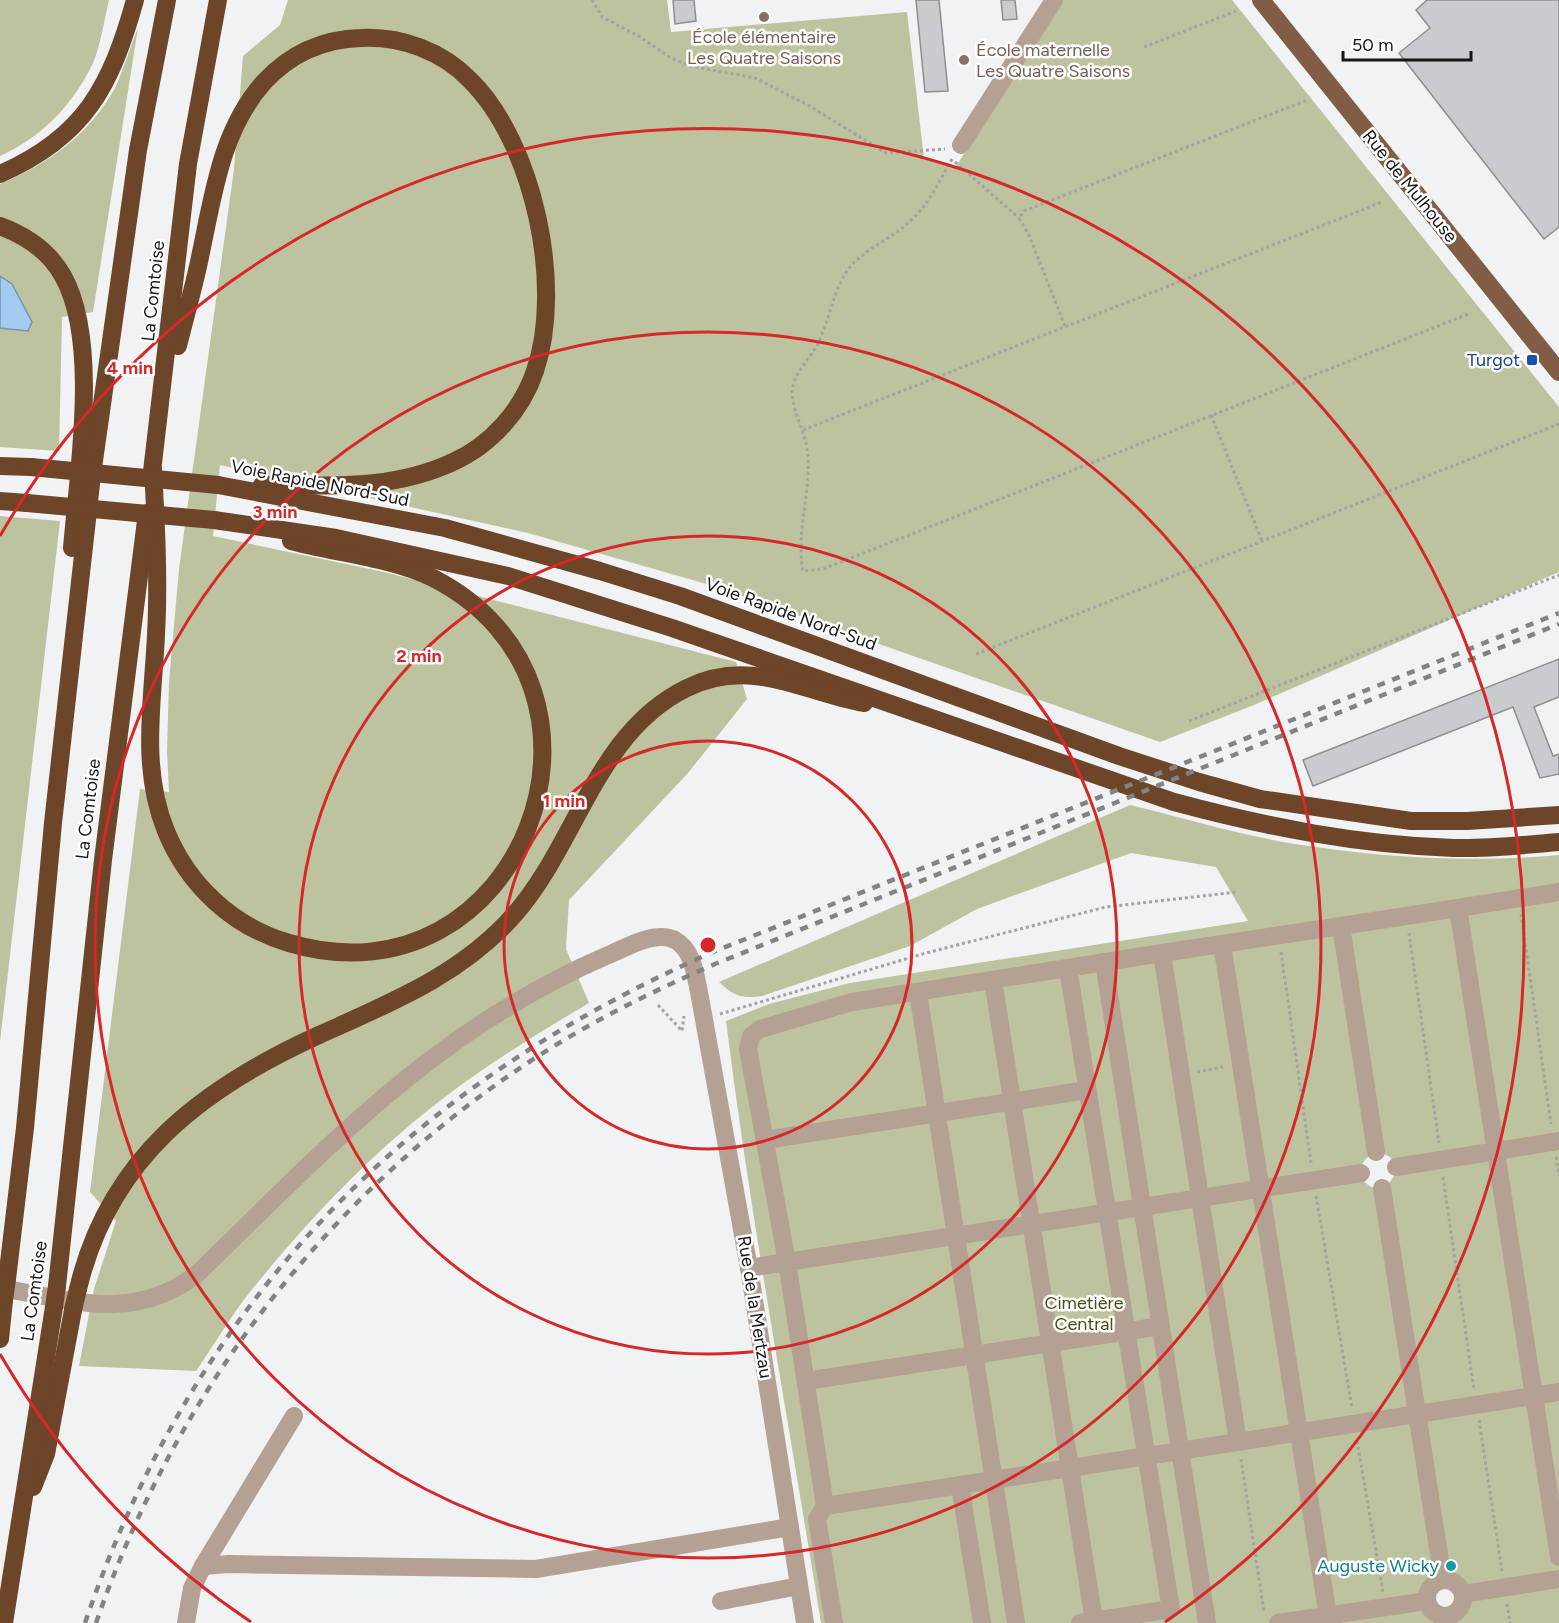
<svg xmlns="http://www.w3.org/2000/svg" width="1559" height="1623" font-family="Figtree,sans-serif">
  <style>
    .green { fill: #bdc39e; fill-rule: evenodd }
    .water { fill: #a3ccf2; stroke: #7895b0; stroke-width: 1.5 }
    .building { fill: #cacbce; stroke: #8e8f92; stroke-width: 1.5 }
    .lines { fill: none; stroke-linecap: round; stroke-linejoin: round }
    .path { stroke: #a2a3a5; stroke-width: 3; stroke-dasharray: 3 3; stroke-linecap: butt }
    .minor { stroke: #b5a193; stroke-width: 18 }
    .major { stroke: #815d46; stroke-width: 18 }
    .highway { stroke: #6d4529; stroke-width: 18 }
    .rail { stroke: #828384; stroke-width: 4.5; stroke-dasharray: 8 8; stroke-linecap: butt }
    .highway-bridge { stroke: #6d4529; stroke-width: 18 }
    .ring { fill: none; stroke: #d62828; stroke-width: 3 }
    .education-dot { fill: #8d6e63; stroke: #fff; stroke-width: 2 }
    .transit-dot { fill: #1a4fb4; stroke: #fff; stroke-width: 2 }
    .culture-dot { fill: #0f9aa8; stroke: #fff; stroke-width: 2 }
    .labels { text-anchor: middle; stroke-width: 5; stroke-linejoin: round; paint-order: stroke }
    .education-label { font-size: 18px; fill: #785e54; stroke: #fff }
    .street-label { font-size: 18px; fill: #151516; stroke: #fff }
    .transit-label { font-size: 18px; fill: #164399; stroke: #fff; text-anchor: end }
    .park-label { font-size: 18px; fill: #484e14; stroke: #fff }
    .culture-label { font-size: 18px; fill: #0d838f; stroke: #fff; text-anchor: end }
    .centre { fill: #d62828; stroke: #fff; stroke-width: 3 }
    .ring-label { font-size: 18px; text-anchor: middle; font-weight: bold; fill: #d62828; stroke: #fff; stroke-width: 5; stroke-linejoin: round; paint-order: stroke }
  </style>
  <rect width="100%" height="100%" fill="#f0f2f4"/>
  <!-- green -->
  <g class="green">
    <path d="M0,0H109C104,20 101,44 93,63C73,105 42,137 0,156Z"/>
    <path d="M288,0H667L671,32L907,12L924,159L955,168L1062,0H1232L1559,407V572L1254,705L1160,742L710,585L528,533L220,465L213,536L384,572L736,662L747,699L688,773L569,900L566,949L589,1003C540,1032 491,1062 445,1097C372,1152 307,1221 250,1292C230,1317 214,1345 196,1371L79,1366L94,1289L116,1221L90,1192L140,789L169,792L167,751L169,682L179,569L234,169L243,56L280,25Z"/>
    <path d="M138,28L93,312L62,317L59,451L0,447V184C48,164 89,135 115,88C124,69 130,47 138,28Z"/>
    <polygon points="0,516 60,521 0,1042"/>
    <path d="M1130,805C1184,818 1239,835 1295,844C1383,858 1470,863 1559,855V1623H821C789,1423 751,1222 726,1021L769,1004L850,983L1248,921L1216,867L1131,853L977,909L910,946L762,996C741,999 734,996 719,982ZM1376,1152C1417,1158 1384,1205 1365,1182C1354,1169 1365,1157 1376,1152ZM1443,1580L1459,1586C1474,1620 1426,1623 1428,1597C1428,1587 1435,1583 1443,1580Z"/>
  </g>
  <!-- water -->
  <polygon class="water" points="0,276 12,284 32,322 28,331 0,328"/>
  <!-- building -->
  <g class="building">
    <polygon points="673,0 694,0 696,21 675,24"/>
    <polygon points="916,0 939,0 948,91 925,92"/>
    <polygon points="1001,0 1015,0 1017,19 1003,20"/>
    <polygon points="1427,0 1559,0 1559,227 1544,239 1399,53 1430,28 1416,10"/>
    <polygon points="1559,659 1559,697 1534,707 1553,756 1559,754 1559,774 1540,778 1513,707 1313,786 1303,760"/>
  </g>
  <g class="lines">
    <!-- path -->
    <g class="path">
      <polyline points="592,0 602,17 640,37 671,58 690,66 755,78 808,105 886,153 945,149"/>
      <polyline points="1144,47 1236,11"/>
      <path d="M952,159C939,182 928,206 908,223C890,240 862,250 847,271C833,292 830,317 820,339C814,354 800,366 794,382C787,403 804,427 807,448C813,490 795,530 803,571L823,569L1471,313"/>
      <polyline points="955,162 1019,218"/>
      <polyline points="1065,326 1029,235 1019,218 1024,211 1307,100"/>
      <polyline points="1211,415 1262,541"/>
      <polyline points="803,430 1382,202"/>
      <polyline points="976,654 1559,424"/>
      <polyline points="1189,721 1559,575"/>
      <polyline points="1521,914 1551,1124"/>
      <polyline points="1409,933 1439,1143"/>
      <polyline points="1281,952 1311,1163"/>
      <polyline points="658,1005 682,1031 684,1016"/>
      <polyline points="720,1014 926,953 1106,907 1237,892"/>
      <polyline points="1197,1072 1223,1067"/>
      <polyline points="1556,1157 1559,1176"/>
      <polyline points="1443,1177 1474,1390"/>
      <polyline points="1316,1196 1352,1408"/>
      <polyline points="1479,1420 1502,1571"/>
      <polyline points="1357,1441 1383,1592"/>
      <polyline points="1241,1459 1264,1612"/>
      <polyline points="1507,1604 1510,1623"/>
    </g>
    <!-- minor -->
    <g class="minor">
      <polyline points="961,145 1054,0"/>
      <polyline points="1559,892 1458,908 1559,1557"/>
      <polyline points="1222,944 1329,1623"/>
      <polyline points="1104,962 1207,1623"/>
      <polyline points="1068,968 1171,1609 1080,1623"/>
      <polyline points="993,980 1094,1621"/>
      <polyline points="918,992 1016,1623"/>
      <polyline points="765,1140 1087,1090"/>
      <polyline points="1376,1152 1341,926 1458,908"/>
      <polyline points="1396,1167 1559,1141"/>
      <polyline points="1361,1173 787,1262 825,1506 1559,1392"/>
      <polyline points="1382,1188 1443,1580"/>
      <polyline points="749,1268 787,1262 748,1049 751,1036 760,1029 852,1002 1162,953"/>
      <path d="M0,1288C73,1300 133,1323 197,1274C328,1147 435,1030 606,956C626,948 654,930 675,940C693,950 695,974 699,992L749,1268L805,1623"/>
      <polyline points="806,1381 1161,1326"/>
      <polyline points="1238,1442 1162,953 1341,926"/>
      <polyline points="960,1485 982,1623"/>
      <polyline points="825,1506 817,1519 834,1623"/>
      <polyline points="203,1566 229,1564 536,1569 790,1527"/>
      <circle cx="1445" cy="1598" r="18"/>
      <polyline points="1463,1594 1559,1579"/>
      <polyline points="721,1601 799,1586"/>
      <polyline points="186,1623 192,1588 203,1566 294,1416"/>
      <polyline points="1278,1623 1427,1601"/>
    </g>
    <!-- major -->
    <polyline class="major" points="1261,0 1559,372"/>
    <!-- highway -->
    <g class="highway">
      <path d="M0,174C85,137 111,86 135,0"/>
      <path d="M0,226C27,236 49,251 63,276C100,342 78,474 72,548"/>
      <path d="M178,346C185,317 194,287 200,257C213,196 221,130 264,82C290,54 323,39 361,38C401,36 442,51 470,80C534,143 564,286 535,371C522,410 491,445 453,462C391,491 328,485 262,485"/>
      <polyline points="0,466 31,467"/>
      <path d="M153,469C156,524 159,579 156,635C153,700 140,768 166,831C188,885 233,927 289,943C521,1012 646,687 433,578C393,558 336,553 291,541"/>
      <polyline points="151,480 188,164 218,0"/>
      <polyline points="218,485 445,528 600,571 680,596 1119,756 1199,782 1260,799 1411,821 1467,821 1559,815"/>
      <polyline points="0,501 27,503"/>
      <path d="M214,520L336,538L508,576L672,628L1174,802C1267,827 1358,845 1454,848C1488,849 1524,845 1559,842"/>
      <polyline points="7,1279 25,1128 53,823 92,475 138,150 167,0"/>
      <polyline points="57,1286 103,860 147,513"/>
      <path d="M78,1289C109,1158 202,1088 319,1035C390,1003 461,975 514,915C577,844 596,732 687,688C750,657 801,691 864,703"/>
      <polyline points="0,1339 4,1300"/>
      <polyline points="33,1487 46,1454 73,1310"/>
      <polyline points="4,1623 54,1307"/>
    </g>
    <!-- rail -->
    <g class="rail">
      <path d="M85,1623C194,1302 405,1087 713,952L1559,613"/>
      <path d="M96,1623C175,1393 326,1196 529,1062C588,1023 651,992 715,964L1559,624"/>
    </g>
    <!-- highway-bridge -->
    <g class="highway-bridge">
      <polyline points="31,467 218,485"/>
      <polyline points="27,503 214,520"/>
      <polyline points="4,1300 7,1279"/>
      <polyline points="54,1307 57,1286"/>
      <polyline points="73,1310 78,1289"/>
    </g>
  </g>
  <!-- distance rings -->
  <g class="ring">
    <circle cx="708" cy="945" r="204"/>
    <circle cx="708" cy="945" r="409"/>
    <circle cx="708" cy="945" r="613"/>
    <path d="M251 1622A817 817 0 0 1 0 1354M0 536A817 817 0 1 1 1165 1622"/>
  </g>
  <!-- markers -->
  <g class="education-dot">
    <circle cx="764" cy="17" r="6"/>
    <circle cx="964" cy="60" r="6"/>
  </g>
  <rect class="transit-dot" x="1526" y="354" width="12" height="12" rx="3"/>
  <circle class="culture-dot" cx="1451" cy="1566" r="6"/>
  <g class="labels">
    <!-- education labels -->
    <g class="education-label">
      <text x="764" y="43">École élémentaire<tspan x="764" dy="21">Les Quatre Saisons</tspan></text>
      <text x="976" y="56" text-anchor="start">École maternelle<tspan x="976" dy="21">Les Quatre Saisons</tspan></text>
    </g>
    <!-- street labels -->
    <g class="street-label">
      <text transform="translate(1410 186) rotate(51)" y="6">Rue de Mulhouse</text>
      <text transform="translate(153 291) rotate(-84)" y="6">La Comtoise</text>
      <text transform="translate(320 483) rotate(11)" y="6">Voie Rapide Nord-Sud</text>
      <text transform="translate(791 614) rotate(20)" y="6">Voie Rapide Nord-Sud</text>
      <text transform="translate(88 809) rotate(-83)" y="6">La Comtoise</text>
      <text transform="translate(34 1291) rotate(-82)" y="6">La Comtoise</text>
      <text transform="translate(755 1307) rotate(81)" y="6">Rue de la Mertzau</text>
    </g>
    <!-- transit labels -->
    <g class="transit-label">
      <text x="1520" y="366">Turgot</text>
    </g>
    <!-- park labels -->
    <g class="park-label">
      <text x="1084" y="1309">Cimetière<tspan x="1084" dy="21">Central</tspan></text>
    </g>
    <!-- culture labels -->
    <g class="culture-label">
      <text x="1439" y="1572">Auguste Wicky</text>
    </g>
  </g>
  <circle cx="708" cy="945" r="9" class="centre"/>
  <g class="ring-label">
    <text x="130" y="374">4 min</text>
    <text x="275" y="518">3 min</text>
    <text x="419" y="662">2 min</text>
    <text x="564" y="807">1 min</text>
  </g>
  <!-- scale -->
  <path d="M1343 51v9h128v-9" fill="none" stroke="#151516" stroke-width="3"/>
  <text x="1352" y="51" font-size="18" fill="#151516" stroke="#ffffff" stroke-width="4.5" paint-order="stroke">50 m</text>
</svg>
